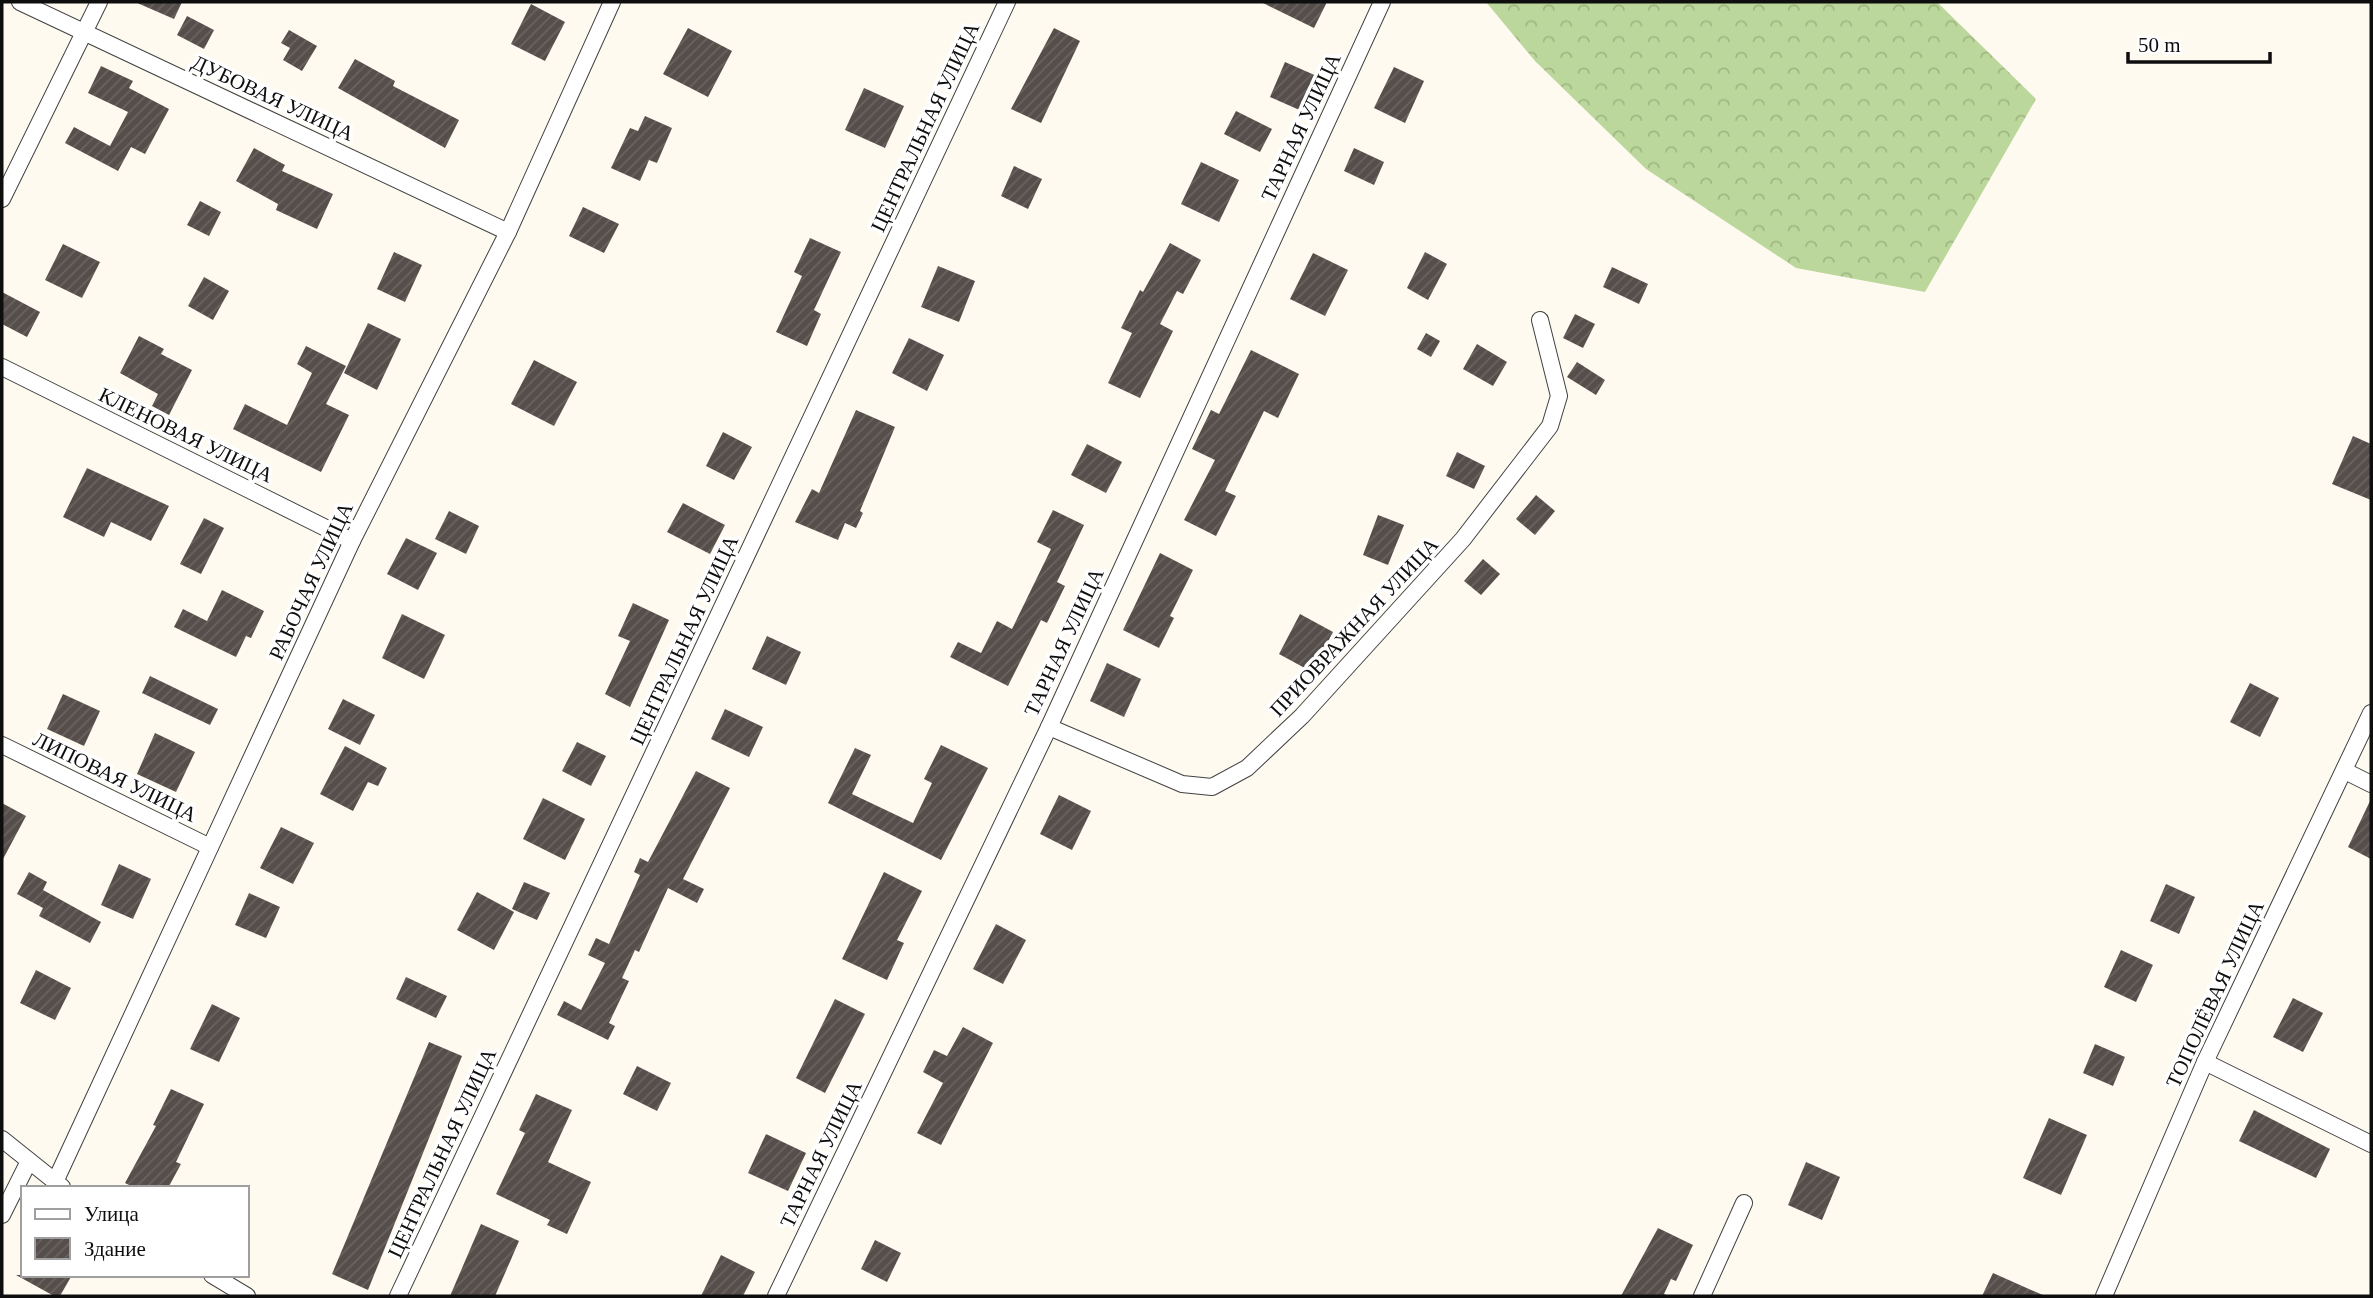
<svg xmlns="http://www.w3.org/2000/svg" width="2373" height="1298" font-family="Georgia,serif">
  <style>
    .forest { fill: url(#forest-crowns) }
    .building { fill: url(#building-hatch) }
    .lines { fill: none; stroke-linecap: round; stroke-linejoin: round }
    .street-casing { stroke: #414141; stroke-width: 18 }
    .street { stroke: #fff; stroke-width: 16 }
    .labels { text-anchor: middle; stroke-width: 7; stroke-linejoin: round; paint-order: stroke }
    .street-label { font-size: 21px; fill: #0e0e0e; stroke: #fff }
  </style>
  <defs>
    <pattern id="forest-crowns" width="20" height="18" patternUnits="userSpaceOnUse" patternTransform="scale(1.75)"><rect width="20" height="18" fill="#bcd79b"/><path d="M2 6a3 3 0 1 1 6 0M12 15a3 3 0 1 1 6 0" fill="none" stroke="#a0b784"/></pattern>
    <pattern id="building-hatch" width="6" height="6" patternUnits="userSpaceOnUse" patternTransform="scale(1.75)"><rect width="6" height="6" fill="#564e4b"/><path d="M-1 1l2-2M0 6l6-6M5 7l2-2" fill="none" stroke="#696361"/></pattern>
  </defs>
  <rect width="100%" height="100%" fill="#fefaf0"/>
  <!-- forest -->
  <polygon class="forest" points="1486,2 1937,2 2036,99 1925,292 1796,268 1646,169 1535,61"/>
  <!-- building -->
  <g class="building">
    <polygon points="135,2 182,2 174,19"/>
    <polygon points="1261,2 1327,2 1314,28"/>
    <polygon points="531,4 565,22 545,61 511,44"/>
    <polygon points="187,16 214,30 204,49 177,35"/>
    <polygon points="688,28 732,51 708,97 663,74"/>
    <polygon points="1054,28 1080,41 1041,123 1011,109"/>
    <polygon points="289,30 317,46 302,71 283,60 290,48 281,43"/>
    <polygon points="355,59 395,81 393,86 459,120 445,148 338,88"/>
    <polygon points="1285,62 1319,77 1304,112 1270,97"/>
    <polygon points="101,66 133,81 129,88 169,109 145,154 131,147 118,171 65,143 74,127 110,146 128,112 88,93"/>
    <polygon points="1394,67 1424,81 1405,123 1374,108"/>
    <polygon points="864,88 904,106 885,148 845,130"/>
    <polygon points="1236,111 1272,129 1260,152 1224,134"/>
    <polygon points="645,116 672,128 657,163 649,160 640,181 611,168 630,128 638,131"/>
    <polygon points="254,148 285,165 282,171 333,194 317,229 276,210 278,204 236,181"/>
    <polygon points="1354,148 1384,162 1374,185 1344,171"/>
    <polygon points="1201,162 1239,180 1219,222 1181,204"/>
    <polygon points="1014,166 1042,179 1028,209 1001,196"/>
    <polygon points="200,201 221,212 209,236 187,225"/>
    <polygon points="583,207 619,224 604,253 569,236"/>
    <polygon points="810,238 841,252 814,310 821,314 807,346 776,332 802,276 794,272"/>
    <polygon points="1170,243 1201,260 1183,294 1177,291 1160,324 1173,331 1140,398 1108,383 1132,333 1121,328 1140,290 1143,292"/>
    <polygon points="63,244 100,262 82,298 45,280"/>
    <polygon points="394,252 422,265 405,302 377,289"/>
    <polygon points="1425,252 1447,264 1428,300 1407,288"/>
    <polygon points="1313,253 1348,270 1325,316 1290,299"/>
    <polygon points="938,266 975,281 959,322 921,307"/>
    <polygon points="1612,267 1648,284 1639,304 1603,287"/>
    <polygon points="204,277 229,291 213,320 188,306"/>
    <polygon points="2,292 40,312 27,337 2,324"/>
    <polygon points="1575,314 1595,324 1583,348 1563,338"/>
    <polygon points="368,323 401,339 377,390 344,373"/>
    <polygon points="1426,333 1440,341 1431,357 1417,349"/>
    <polygon points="139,336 164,349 161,354 192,370 169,415 152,406 158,394 120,373"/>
    <polygon points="909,338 944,355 927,391 892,373"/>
    <polygon points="1477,344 1507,362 1493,386 1463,369"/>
    <polygon points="306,346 346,366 326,404 349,415 321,472 233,429 245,404 287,425 312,373 297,364"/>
    <polygon points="1251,350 1299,374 1278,418 1264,411 1225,491 1236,496 1216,536 1184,520 1215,460 1192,449 1211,410 1219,414"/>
    <polygon points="534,360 577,382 554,426 511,404"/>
    <polygon points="1577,362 1605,380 1596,395 1567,377"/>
    <polygon points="856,410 895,427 860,511 863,513 856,528 845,523 838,540 795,522 812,489 819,493"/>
    <polygon points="723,432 752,447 734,480 706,466"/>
    <polygon points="2353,436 2371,444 2371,500 2332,484"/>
    <polygon points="1087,444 1122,462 1106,493 1071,475"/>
    <polygon points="1457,452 1485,466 1474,489 1446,476"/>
    <polygon points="87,468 169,506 151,541 111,522 104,537 63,517"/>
    <polygon points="1536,495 1555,511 1535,535 1516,519"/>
    <polygon points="683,503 725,525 710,554 667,532"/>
    <polygon points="1053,510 1084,525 1057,582 1065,586 1047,623 1041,620 1008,686 950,657 958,642 981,653 997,621 1012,629 1051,549 1037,542"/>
    <polygon points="449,511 479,526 466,554 435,539"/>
    <polygon points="1378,515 1404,525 1388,565 1363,555"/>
    <polygon points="204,518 224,528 201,574 180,564"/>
    <polygon points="406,538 437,553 418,590 387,574"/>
    <polygon points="1160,553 1193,570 1170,616 1174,618 1159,648 1123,630"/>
    <polygon points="1483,559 1500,574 1481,595 1464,581"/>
    <polygon points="222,590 264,611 251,638 246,636 236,657 174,627 183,609 207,621"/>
    <polygon points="633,603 669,620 630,707 605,694 630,641 618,636"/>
    <polygon points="402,614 445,635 424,679 382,658"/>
    <polygon points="1300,614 1333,632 1312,672 1279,654"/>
    <polygon points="767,636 801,652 786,685 752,669"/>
    <polygon points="1107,663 1141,679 1124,717 1090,701"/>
    <polygon points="150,676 218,709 210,725 142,693"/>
    <polygon points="2250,683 2279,698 2260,737 2230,722"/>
    <polygon points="63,694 100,711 84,746 47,729"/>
    <polygon points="343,699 375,715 360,745 328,729"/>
    <polygon points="725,709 763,727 749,757 711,739"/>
    <polygon points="155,733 195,752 176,792 137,774"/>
    <polygon points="577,742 606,756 591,786 562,771"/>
    <polygon points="941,745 988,768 941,860 828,803 855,748 871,755 852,794 913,823 932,783 924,779"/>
    <polygon points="345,746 387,768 378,786 368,782 353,811 320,794"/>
    <polygon points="696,771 730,788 683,879 704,889 697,903 668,888 639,952 635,950 622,978 629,981 609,1023 615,1026 608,1040 557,1015 564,1001 581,1010 605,963 588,955 596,938 609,944 640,875 634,872 640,858 648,862"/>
    <polygon points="1059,795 1091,811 1072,850 1040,834"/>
    <polygon points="543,798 585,819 565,860 523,839"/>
    <polygon points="2371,799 2371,859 2348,847"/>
    <polygon points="2,803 26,816 2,861"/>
    <polygon points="281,827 314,843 293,884 260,868"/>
    <polygon points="119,864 151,879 133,919 101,905"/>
    <polygon points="29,872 47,882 43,890 101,922 90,943 39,916 43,908 17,894"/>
    <polygon points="884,872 922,891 897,940 904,943 887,980 842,959"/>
    <polygon points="524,882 550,893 537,920 512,909"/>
    <polygon points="2166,884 2195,897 2179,934 2150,921"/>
    <polygon points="477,892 514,912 494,950 457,930"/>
    <polygon points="249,893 280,907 266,938 235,925"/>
    <polygon points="996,924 1026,940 1003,984 973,969"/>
    <polygon points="2121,950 2153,965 2136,1002 2104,987"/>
    <polygon points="36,970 71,988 55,1020 20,1003"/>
    <polygon points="406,977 447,996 436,1018 396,999"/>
    <polygon points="2293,998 2323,1013 2303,1052 2273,1037"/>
    <polygon points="835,999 865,1014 825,1093 796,1078"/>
    <polygon points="212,1004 240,1018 219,1062 190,1049"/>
    <polygon points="963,1027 993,1043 941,1145 917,1133 943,1083 923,1072 934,1050 947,1056"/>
    <polygon points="429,1042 462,1056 368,1290 332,1274"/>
    <polygon points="2095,1044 2125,1057 2113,1086 2083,1073"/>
    <polygon points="637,1066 671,1083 657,1111 623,1094"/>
    <polygon points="171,1089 204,1104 176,1162 181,1164 168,1188 135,1188 125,1183 156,1126 153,1125"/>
    <polygon points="536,1094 572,1110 548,1162 591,1182 567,1234 547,1225 550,1220 496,1194 525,1133 519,1130"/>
    <polygon points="2254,1110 2330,1149 2316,1178 2239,1141"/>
    <polygon points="2049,1118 2087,1135 2061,1195 2023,1178"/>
    <polygon points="766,1134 806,1153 788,1191 748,1173"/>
    <polygon points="1806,1162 1840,1177 1822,1220 1788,1205"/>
    <polygon points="481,1224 519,1241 495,1296 450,1296"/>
    <polygon points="1658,1228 1693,1245 1676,1281 1671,1279 1664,1294 1669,1296 1621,1296"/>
    <polygon points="875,1240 901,1253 887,1282 861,1269"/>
    <polygon points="721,1255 755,1272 743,1296 701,1296"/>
    <polygon points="1993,1273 2045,1296 1982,1296"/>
    <polygon points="16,1275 72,1275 60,1296 54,1296"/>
  </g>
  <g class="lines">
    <!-- street casing -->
    <g class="street-casing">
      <g id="street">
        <polyline points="20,2 508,232"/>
        <polyline points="2,199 99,2"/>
        <polyline points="2,367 352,541"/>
        <polyline points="1049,727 1182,784 1212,787 1247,768 1302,716 1463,539 1550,426 1559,396 1540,320"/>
        <polyline points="2,745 210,847"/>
        <polyline points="2345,771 2371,784"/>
        <polyline points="2205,1062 2371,1144"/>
        <polyline points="2,1139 62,1187"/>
        <polyline points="55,1182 352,541 508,232 612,2"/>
        <polyline points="2,1215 29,1161"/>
        <polyline points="212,1275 247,1296"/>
        <polyline points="398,1296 1007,2"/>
        <polyline points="776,1296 1049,727 1382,2"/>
        <polyline points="1702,1296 1744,1203"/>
        <polyline points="2104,1296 2205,1062 2371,713"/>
      </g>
    </g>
    <!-- street -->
    <use href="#street" class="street"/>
  </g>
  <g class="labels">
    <!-- street labels -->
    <g class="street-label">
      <text transform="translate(273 98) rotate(25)" y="7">ДУБОВАЯ УЛИЦА</text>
      <text transform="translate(925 127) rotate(-65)" y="7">ЦЕНТРАЛЬНАЯ УЛИЦА</text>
      <text transform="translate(1301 127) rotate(-65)" y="7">ТАРНАЯ УЛИЦА</text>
      <text transform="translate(186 435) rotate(26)" y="7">КЛЕНОВАЯ УЛИЦА</text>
      <text transform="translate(311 581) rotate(-65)" y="7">РАБОЧАЯ УЛИЦА</text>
      <text transform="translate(1354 627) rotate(-47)" y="7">ПРИОВРАЖНАЯ УЛИЦА</text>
      <text transform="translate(684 640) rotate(-65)" y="7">ЦЕНТРАЛЬНАЯ УЛИЦА</text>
      <text transform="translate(1064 642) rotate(-65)" y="7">ТАРНАЯ УЛИЦА</text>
      <text transform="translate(115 777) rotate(26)" y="7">ЛИПОВАЯ УЛИЦА</text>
      <text transform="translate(2215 994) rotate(-65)" y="7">ТОПОЛЁВАЯ УЛИЦА</text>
      <text transform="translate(442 1153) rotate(-65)" y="7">ЦЕНТРАЛЬНАЯ УЛИЦА</text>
      <text transform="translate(821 1154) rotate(-64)" y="7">ТАРНАЯ УЛИЦА</text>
    </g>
  </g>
  <!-- border -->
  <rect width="2373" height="1298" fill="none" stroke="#0e0e0e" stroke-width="7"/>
  <!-- legend -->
  <rect x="21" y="1186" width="228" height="91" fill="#ffffff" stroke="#9f9f9f" stroke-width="2"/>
  <rect x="35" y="1209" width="35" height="10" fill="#ffffff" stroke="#9f9f9f" stroke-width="2"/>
  <text x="84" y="1221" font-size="21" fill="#0e0e0e">Улица</text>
  <rect x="35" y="1238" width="35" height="21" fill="url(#building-hatch)" stroke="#9f9f9f" stroke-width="2"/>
  <text x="84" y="1256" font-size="21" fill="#0e0e0e">Здание</text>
  <!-- scale -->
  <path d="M2128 52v10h142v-10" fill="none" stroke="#0e0e0e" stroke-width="3.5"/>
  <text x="2138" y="52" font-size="21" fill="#0e0e0e" stroke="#ffffff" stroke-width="5" paint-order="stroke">50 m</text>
</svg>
